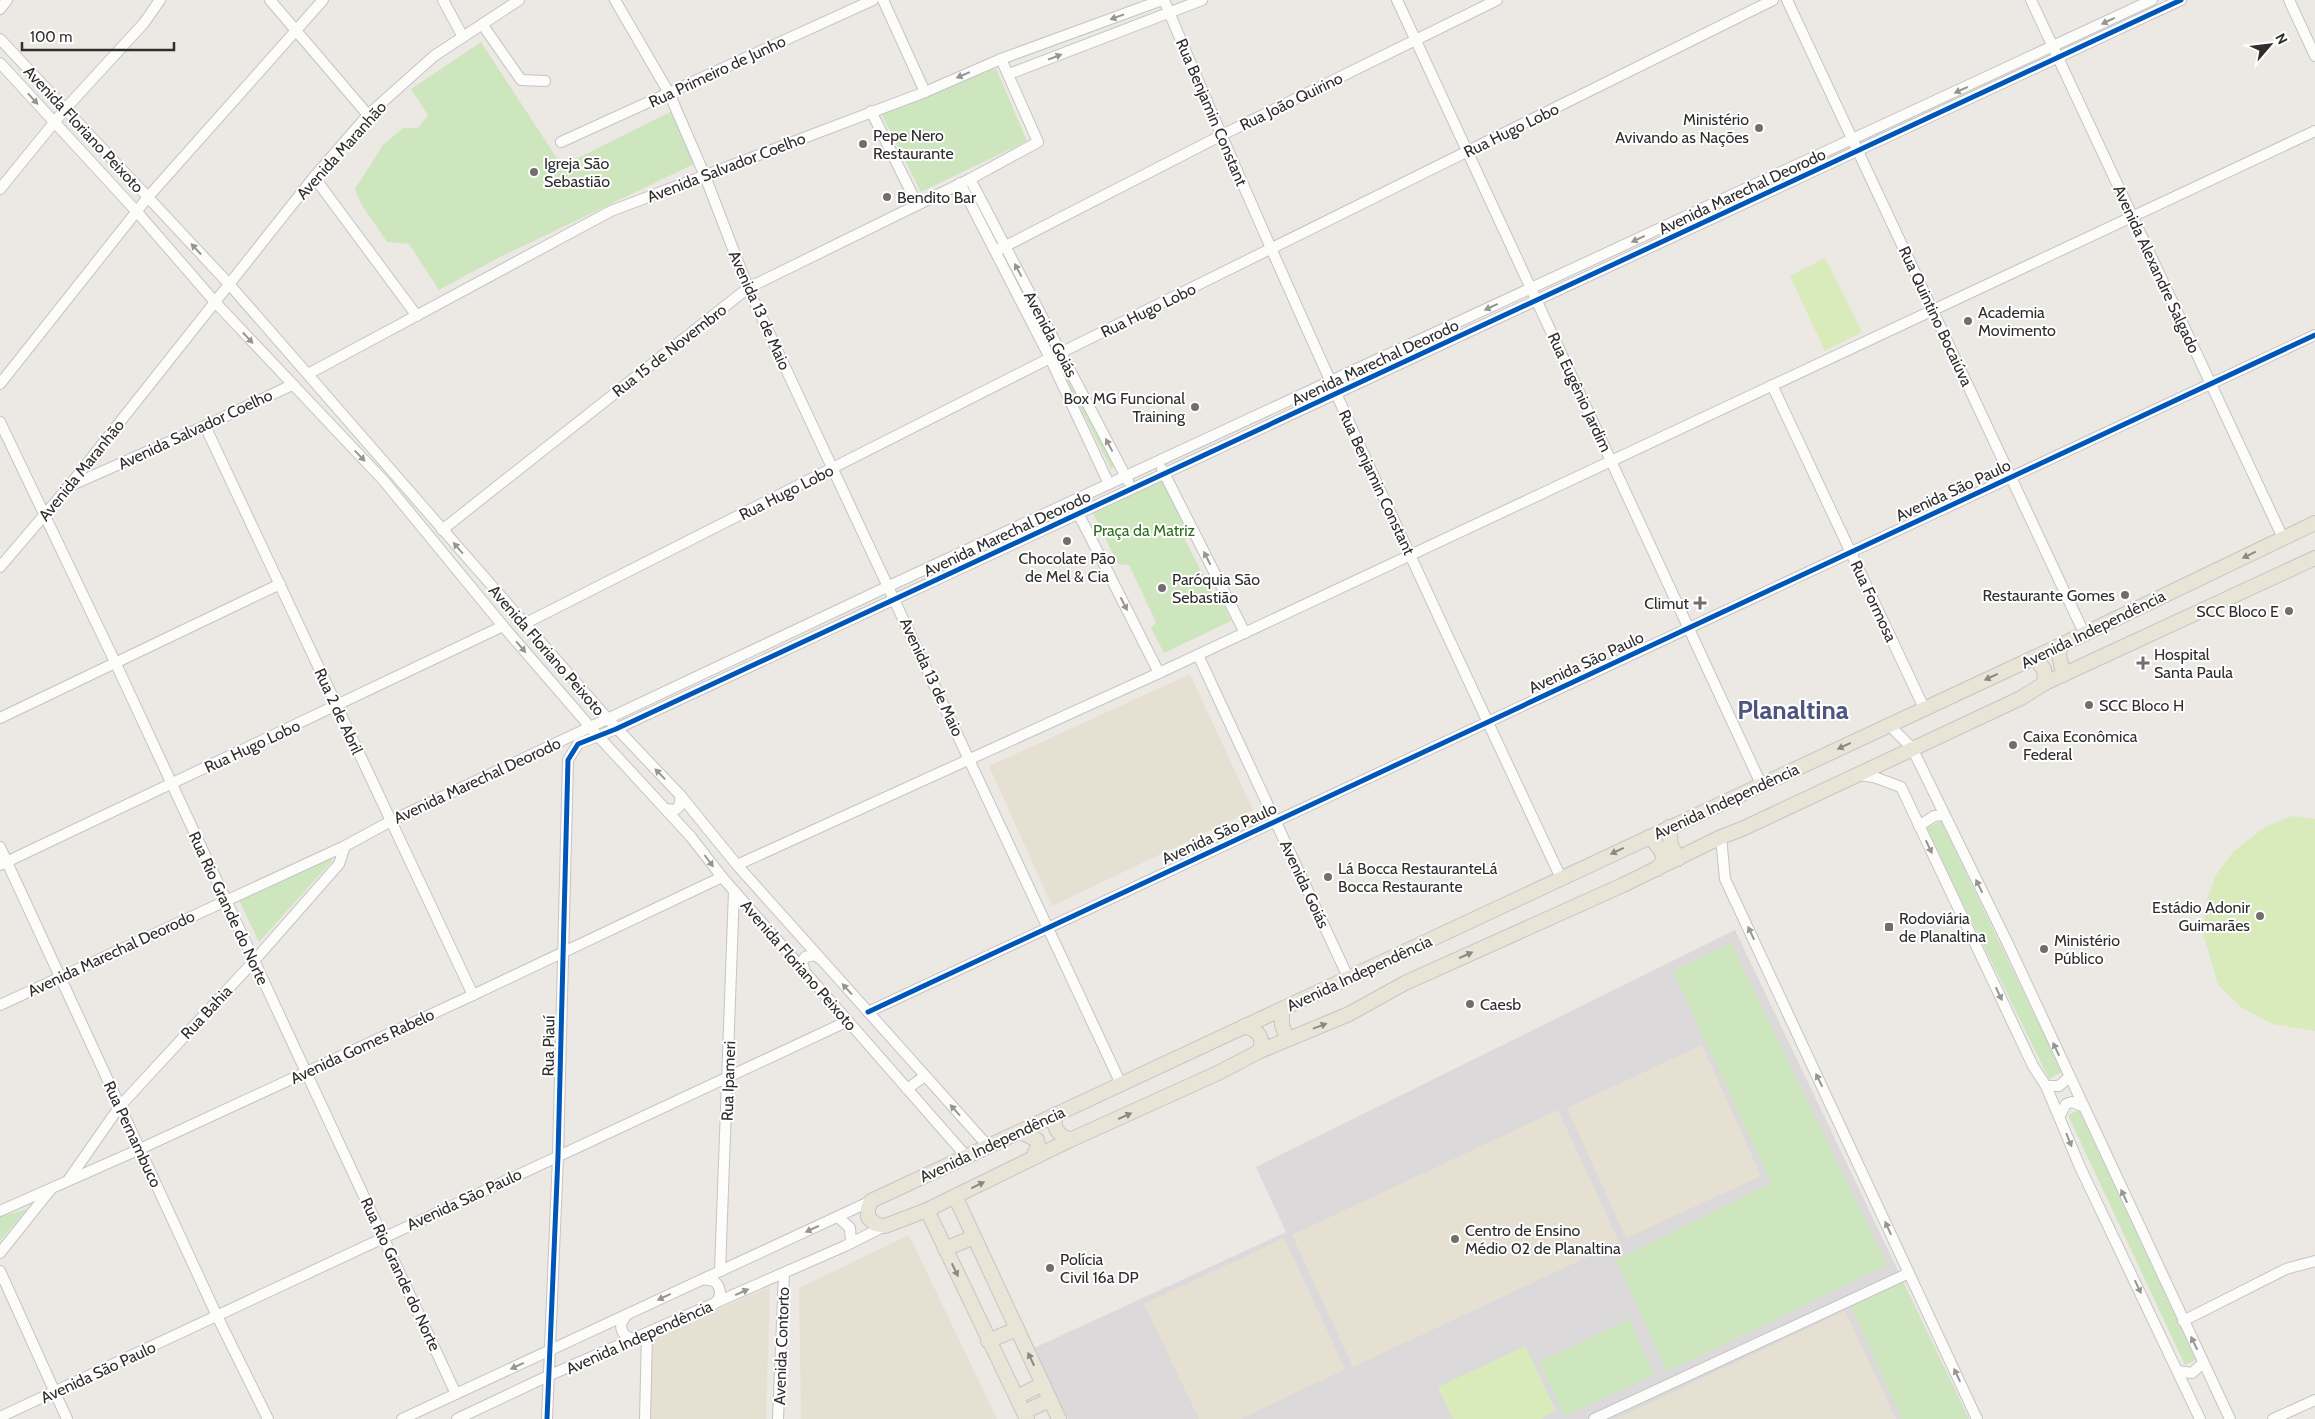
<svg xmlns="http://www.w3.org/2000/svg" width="2315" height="1419" font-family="Cabin,sans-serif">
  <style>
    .industrial { fill: #dcd9db }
    .education { fill: #e6e0d3 }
    .green { fill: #cee6be }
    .pitch { fill: #d9eabb }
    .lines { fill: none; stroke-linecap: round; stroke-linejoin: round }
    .minor-casing { stroke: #c5c4c5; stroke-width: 12 }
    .major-casing { stroke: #c6c5c4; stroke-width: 16 }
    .minor { stroke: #fcfcfb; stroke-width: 10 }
    .major { stroke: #e8e4d6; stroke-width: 14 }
    .cycleway-casing { stroke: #fff; stroke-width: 8 }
    .cycleway { stroke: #0057b8; stroke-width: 5 }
    .oneway { fill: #959594 }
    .oneway2 { fill: #8b8982 }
    .poi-dot { fill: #706f6e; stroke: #fff; stroke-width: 2 }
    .labels { text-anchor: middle; stroke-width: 4; stroke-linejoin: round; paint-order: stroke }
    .street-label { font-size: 16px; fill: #2e2e2e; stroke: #fff }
    .poi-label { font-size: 16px; fill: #2e2e2e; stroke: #fff; text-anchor: start }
    .park-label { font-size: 16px; fill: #2c6e1b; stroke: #fff }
    .town-label { font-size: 26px; font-weight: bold; fill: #4d5680; stroke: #fff }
  </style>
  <rect width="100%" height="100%" fill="#ece8e4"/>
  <!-- industrial -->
  <polygon class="industrial" points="1735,930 1969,1419 1068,1419 1034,1348 1286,1232 1256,1167"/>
  <!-- education -->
  <g class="education">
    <polygon points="1190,674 1253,810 1052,906 989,766"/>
    <polygon points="1702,1045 1761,1176 1626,1238 1567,1108"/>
    <polygon points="1558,1110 1619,1242 1353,1367 1292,1235"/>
    <polygon points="909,1235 997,1419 801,1419 799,1288"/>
    <polygon points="1284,1238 1345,1369 1241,1419 1199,1419 1144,1304"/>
    <polygon points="770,1287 766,1419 650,1419 653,1338"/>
    <polygon points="1845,1311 1896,1419 1616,1419"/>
  </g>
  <!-- green -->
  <g class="green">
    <polygon points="481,42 562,166 672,111 694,164 500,257 439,290 409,244 387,242 361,204 355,189 383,145 403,128 418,128 428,115 411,89"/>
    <polygon points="996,68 1027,141 921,192 881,113"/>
    <polygon points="1062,361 1116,466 1111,469 1058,363"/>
    <polygon points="1162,479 1188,532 1185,540 1213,594 1219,594 1231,621 1164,653 1151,628 1156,622 1129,565 1118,564 1092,511"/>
    <polygon points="1941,821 2062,1072 2049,1079 1926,828"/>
    <polygon points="331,854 332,861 259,942 238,898"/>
    <polygon points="1731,943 1887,1265 1667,1372 1616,1260 1771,1183 1673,971"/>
    <polygon points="2079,1110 2196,1360 2185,1365 2068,1115"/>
    <polygon points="27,1209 0,1241 0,1217"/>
    <polygon points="1903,1282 1969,1419 1902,1419 1851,1307"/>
    <polygon points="1630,1319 1654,1375 1564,1416 1539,1362"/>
  </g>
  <!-- pitch -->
  <g class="pitch">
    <polygon points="1825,258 1862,332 1825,351 1790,276"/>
    <polygon points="2292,816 2315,819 2315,1031 2273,1024 2242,1008 2218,985 2203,933 2207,899 2216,875 2233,852 2265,827"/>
    <polygon points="1525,1346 1556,1411 1540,1419 1453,1419 1438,1387"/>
  </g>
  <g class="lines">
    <!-- minor casing -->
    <g class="minor-casing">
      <g id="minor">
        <polyline points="270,0 368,115"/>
        <polyline points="443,0 463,37"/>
        <polyline points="615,0 669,93 705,176 748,288 1121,1084"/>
        <polyline points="883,0 925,92"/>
        <path d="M1164,0C1288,296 1424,587 1561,878"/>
        <polyline points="1397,0 1761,784"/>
        <polyline points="1787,0 2084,633"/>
        <polyline points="2031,0 2283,538"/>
        <polyline points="2289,0 2315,56"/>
        <polyline points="0,9 7,0"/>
        <polyline points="482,24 521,80 545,81"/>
        <polyline points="0,39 229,284 607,718 681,796 737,865 988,1146"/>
        <polyline points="0,63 137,212 215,302 384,481 503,626 598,736 691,837 722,877 966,1156"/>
        <polyline points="1009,74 1202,0"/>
        <polyline points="871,111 917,204"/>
        <polyline points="561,142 873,0"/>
        <polyline points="314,177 417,316"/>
        <polyline points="970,179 1128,481"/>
        <polyline points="960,183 1050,358 1109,484"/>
        <polyline points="0,189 66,108 144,23 160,0"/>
        <polyline points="996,251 1222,135 1497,0"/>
        <polyline points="308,374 611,211 925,92 1001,59 1162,0"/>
        <polyline points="0,384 148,197 323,0"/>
        <polyline points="1772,385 1924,708"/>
        <polyline points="0,422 115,662 456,1394"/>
        <polyline points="205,426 473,995"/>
        <polyline points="1162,469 1245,633"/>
        <polyline points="72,485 205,426 292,385"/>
        <polyline points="1076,509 1159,673"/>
        <polyline points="442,530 748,288 970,179 1038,142 1001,59"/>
        <polyline points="0,567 70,485 314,177 368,115 434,56 519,0"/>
        <polyline points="524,624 1050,358 1773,0"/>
        <polyline points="1198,655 1348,977"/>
        <polyline points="0,718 280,584"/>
        <polyline points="1889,725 1912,748 2008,944 2230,1419"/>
        <polyline points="1858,775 1874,777 1901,787 2033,1066 2046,1086 2080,1167 2200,1419"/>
        <polyline points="666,809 675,810 679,807 681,796"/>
        <polyline points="1919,826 1934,816 1944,815"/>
        <polyline points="1721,837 1725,879 1977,1419"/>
        <polyline points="0,847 217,1316 268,1419"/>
        <polyline points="0,865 503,626"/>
        <polyline points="737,865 1159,673 2315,131"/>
        <polyline points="805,972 802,962 805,957 814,955 819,958"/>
        <polyline points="0,1005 345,846 391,821 889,586 2152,0"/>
        <polyline points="868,1012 2315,335"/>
        <polyline points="2046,1086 2059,1086 2069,1077"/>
        <polyline points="907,1089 925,1076"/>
        <polyline points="2060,1115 2066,1104 2072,1102 2082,1106"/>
        <polyline points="69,1179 120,1106 254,961 339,864 345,846"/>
        <polyline points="0,1211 140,1149 473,995 722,877"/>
        <polyline points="838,1217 850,1228 851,1243"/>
        <polyline points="0,1253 51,1189"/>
        <polyline points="0,1271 67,1419"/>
        <polyline points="720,1271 734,891"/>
        <path d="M703,1279L714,1281C722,1288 722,1297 714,1304"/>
        <path d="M626,1315L621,1324C621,1334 627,1339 636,1338"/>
        <polyline points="2183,1321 2286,1269 2315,1261"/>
        <polyline points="2178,1371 2192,1373 2203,1363"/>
        <polyline points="0,1417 848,1021"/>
        <polyline points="402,1419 871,1201"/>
        <polyline points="457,1419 548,1376 845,1246 885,1226"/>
        <polyline points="547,1419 558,1156 568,760 578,744 616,729 2181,0"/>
        <polyline points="645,1419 647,1334"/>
        <polyline points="778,1419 784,1274"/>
        <polyline points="1594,1419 1909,1273"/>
        <polyline points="2273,1419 2315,1400"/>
      </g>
    </g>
    <!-- major casing -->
    <g class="major-casing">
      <g id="major">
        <polyline points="2315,523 2061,645 871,1201 868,1209 868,1217 875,1224 885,1226 927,1210 1070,1140 1218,1073 1260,1051 1349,1014 1405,983 1623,885 1721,837 1742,829 2021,698 2045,683 2315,558"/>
        <polyline points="2061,645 2059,654 2063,675"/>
        <polyline points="2034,658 2044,669 2045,683"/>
        <polyline points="1669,827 1671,845 1678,859"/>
        <path d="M1649,837C1656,844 1661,848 1664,859L1657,869"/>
        <polyline points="1282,1010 1282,1025 1287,1038"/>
        <path d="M1245,1026C1258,1031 1264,1036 1260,1051"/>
        <path d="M1056,1114C1052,1128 1057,1134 1070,1140"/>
        <polyline points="1021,1132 1037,1140 1038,1145 1033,1158"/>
        <polyline points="955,1196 1059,1419"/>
        <polyline points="927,1210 1027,1419"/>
        <polyline points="945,1249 974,1237"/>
        <polyline points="988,1341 1017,1329"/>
        <polyline points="1017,1397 1043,1384"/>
        <polyline points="1024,1412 1050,1400"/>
      </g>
    </g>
    <!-- minor -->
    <use href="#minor" class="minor"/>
    <!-- major -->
    <use href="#major" class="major"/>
    <!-- cycleway casing -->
    <g class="cycleway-casing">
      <g id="cycleway">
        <polyline points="868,1012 2315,335"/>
        <polyline points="547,1419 558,1156 568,760 578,744 616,729 2181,0"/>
      </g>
    </g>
    <!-- cycleway -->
    <use href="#cycleway" class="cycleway"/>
  </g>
  <!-- one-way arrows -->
  <defs><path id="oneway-solid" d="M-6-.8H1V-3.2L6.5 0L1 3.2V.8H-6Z" transform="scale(1.25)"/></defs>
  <g class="oneway">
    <use href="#oneway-solid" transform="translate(1117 17) rotate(160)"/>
    <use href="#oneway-solid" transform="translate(2108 21) rotate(155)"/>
    <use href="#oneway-solid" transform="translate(1055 57) rotate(-21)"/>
    <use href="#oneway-solid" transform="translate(963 75) rotate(157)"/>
    <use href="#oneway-solid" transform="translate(1961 90) rotate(155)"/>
    <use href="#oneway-solid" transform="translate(33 99) rotate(48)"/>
    <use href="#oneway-solid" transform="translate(1638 239) rotate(155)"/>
    <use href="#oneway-solid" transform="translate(196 249) rotate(-133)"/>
    <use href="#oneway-solid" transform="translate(1018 270) rotate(-118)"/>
    <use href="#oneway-solid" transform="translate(1491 307) rotate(155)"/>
    <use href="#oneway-solid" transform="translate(248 338) rotate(47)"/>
    <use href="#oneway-solid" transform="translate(1109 445) rotate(-118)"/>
    <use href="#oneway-solid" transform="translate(360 456) rotate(46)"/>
    <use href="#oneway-solid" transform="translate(458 548) rotate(-131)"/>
    <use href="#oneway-solid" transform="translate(1207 558) rotate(-117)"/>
    <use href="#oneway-solid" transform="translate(1124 604) rotate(63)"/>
    <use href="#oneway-solid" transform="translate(521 647) rotate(49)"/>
    <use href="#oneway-solid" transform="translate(660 774) rotate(-134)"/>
    <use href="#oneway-solid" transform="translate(1929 847) rotate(65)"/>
    <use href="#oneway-solid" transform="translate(709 861) rotate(53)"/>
    <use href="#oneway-solid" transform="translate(1979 886) rotate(-116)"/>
    <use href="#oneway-solid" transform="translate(1751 933) rotate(-115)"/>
    <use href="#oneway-solid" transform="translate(847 989) rotate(-132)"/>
    <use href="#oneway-solid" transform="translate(1999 994) rotate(65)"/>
    <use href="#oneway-solid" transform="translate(2056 1049) rotate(-115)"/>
    <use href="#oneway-solid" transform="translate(1819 1080) rotate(-116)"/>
    <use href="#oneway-solid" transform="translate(955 1110) rotate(-132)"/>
    <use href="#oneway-solid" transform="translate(2069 1140) rotate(68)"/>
    <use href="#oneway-solid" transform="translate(2124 1196) rotate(-115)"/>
    <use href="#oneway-solid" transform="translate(1888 1228) rotate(-114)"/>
    <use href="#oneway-solid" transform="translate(812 1229) rotate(155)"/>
    <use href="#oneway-solid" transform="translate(2138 1287) rotate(65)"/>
    <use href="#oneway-solid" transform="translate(742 1292) rotate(-24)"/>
    <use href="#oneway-solid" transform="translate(664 1297) rotate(155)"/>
    <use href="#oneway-solid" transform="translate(2194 1343) rotate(-116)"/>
    <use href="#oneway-solid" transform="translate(517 1366) rotate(155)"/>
    <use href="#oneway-solid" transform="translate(1957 1375) rotate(-115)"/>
  </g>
  <g class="oneway2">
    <use href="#oneway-solid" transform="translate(2249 555) rotate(154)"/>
    <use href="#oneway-solid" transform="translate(1991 677) rotate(155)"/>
    <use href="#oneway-solid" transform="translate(1844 746) rotate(155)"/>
    <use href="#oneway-solid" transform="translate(1617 851) rotate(155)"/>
    <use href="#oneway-solid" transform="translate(1466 955) rotate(-24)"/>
    <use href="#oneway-solid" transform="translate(1320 1026) rotate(-20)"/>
    <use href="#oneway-solid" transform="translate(1125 1116) rotate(-24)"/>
    <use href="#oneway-solid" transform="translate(978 1185) rotate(-26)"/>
    <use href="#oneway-solid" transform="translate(955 1270) rotate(65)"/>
    <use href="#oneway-solid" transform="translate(1031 1359) rotate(-115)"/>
  </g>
  <!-- markers -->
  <g class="poi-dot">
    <circle cx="1759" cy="128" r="5"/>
    <circle cx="863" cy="144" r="5"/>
    <circle cx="534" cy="172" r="5"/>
    <circle cx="887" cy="197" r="5"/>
    <circle cx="1968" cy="321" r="5"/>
    <circle cx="1195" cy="407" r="5"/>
    <circle cx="1067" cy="541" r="5"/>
    <circle cx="1162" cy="588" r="5"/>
    <circle cx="2125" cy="595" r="5"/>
    <path d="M1697.5 595.5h5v5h5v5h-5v5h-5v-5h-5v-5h5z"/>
    <circle cx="2289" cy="611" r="5"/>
    <path d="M2140.5 655.5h5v5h5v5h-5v5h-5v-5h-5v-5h5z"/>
    <circle cx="2089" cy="705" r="5"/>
    <circle cx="2013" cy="745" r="5"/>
    <circle cx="1328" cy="877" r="5"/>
    <circle cx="2260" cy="916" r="5"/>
    <rect x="1884" y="922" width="10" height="10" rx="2.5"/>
    <circle cx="2044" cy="949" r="5"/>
    <circle cx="1470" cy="1004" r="5"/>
    <circle cx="1455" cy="1239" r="5"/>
    <circle cx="1050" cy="1268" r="5"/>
  </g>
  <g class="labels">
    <!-- street labels -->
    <g class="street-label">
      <text transform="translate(717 71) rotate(-25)" y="6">Rua Primeiro de Junho</text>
      <text transform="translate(1291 101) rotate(-26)" y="6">Rua João Quirino</text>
      <text transform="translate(1212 112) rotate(67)" y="6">Rua Benjamin Constant</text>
      <text transform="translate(84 129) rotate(47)" y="6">Avenida Floriano Peixoto</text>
      <text transform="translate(1511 130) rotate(-26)" y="6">Rua Hugo Lobo</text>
      <text transform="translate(341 150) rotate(-48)" y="6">Avenida Maranhão</text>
      <text transform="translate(726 167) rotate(-21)" y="6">Avenida Salvador Coelho</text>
      <text transform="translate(1742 191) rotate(-25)" y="6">Avenida Marechal Deorodo</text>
      <text transform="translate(2157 269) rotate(65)" y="6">Avenida Alexandre Salgado</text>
      <text transform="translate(760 310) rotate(66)" y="6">Avenida 13 de Maio</text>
      <text transform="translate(1148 310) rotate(-26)" y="6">Rua Hugo Lobo</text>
      <text transform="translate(1936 316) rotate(65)" y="6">Rua Quintino Bocaiúva</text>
      <text transform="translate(1051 334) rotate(62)" y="6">Avenida Goiás</text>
      <text transform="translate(669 350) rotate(-38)" y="6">Rua 15 de Novembro</text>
      <text transform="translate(1375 362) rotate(-25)" y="6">Avenida Marechal Deorodo</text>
      <text transform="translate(1580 392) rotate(65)" y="6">Rua Eugênio Jardim</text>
      <text transform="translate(195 429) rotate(-25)" y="6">Avenida Salvador Coelho</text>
      <text transform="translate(81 470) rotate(-51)" y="6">Avenida Maranhão</text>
      <text transform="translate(1377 482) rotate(65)" y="6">Rua Benjamin Constant</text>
      <text transform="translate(1953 490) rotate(-25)" y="6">Avenida São Paulo</text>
      <text transform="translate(786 492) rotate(-27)" y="6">Rua Hugo Lobo</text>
      <text transform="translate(1007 533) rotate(-25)" y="6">Avenida Marechal Deorodo</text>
      <text transform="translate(1874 601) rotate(65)" y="6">Rua Formosa</text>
      <text transform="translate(2093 629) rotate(-26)" y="6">Avenida Independência</text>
      <text transform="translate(547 650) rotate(49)" y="6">Avenida Floriano Peixoto</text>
      <text transform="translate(1586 662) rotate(-25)" y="6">Avenida São Paulo</text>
      <text transform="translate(932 677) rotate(65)" y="6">Avenida 13 de Maio</text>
      <text transform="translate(339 711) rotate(65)" y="6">Rua 2 de Abril</text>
      <text transform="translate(252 746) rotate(-25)" y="6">Rua Hugo Lobo</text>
      <text transform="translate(477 780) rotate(-25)" y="6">Avenida Marechal Deorodo</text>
      <text transform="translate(1726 801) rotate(-25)" y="6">Avenida Independência</text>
      <text transform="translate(1219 833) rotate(-25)" y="6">Avenida São Paulo</text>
      <text transform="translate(1305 884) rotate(65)" y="6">Avenida Goiás</text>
      <text transform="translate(229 908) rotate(65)" y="6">Rua Rio Grande do Norte</text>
      <text transform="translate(111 953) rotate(-25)" y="6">Avenida Marechal Deorodo</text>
      <text transform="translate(799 965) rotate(49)" y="6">Avenida Floriano Peixoto</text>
      <text transform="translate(1359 973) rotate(-25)" y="6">Avenida Independência</text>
      <text transform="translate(206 1012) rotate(-47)" y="6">Rua Bahia</text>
      <text transform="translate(362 1046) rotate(-25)" y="6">Avenida Gomes Rabelo</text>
      <text transform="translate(548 1046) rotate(-89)" y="6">Rua Piauí</text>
      <text transform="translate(728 1081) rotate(-88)" y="6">Rua Ipameri</text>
      <text transform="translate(133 1134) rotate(65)" y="6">Rua Pernambuco</text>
      <text transform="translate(992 1144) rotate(-25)" y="6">Avenida Independência</text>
      <text transform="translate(464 1199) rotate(-25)" y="6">Avenida São Paulo</text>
      <text transform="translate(401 1274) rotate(65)" y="6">Rua Rio Grande do Norte</text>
      <text transform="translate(639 1337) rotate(-24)" y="6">Avenida Independência</text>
      <text transform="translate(781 1346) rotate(-88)" y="6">Avenida Contorto</text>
      <text transform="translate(98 1372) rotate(-25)" y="6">Avenida São Paulo</text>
    </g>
    <!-- poi labels -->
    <g class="poi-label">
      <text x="1749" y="125" text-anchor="end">Ministério<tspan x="1749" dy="18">Avivando as Nações</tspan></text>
      <text x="873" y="141">Pepe Nero<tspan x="873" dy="18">Restaurante</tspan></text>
      <text x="544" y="169">Igreja São<tspan x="544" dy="18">Sebastião</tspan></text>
      <text x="897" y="203">Bendito Bar</text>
      <text x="1978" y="318">Academia<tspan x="1978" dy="18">Movimento</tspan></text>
      <text x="1185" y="404" text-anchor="end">Box MG Funcional<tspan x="1185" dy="18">Training</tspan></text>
      <text x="1067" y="564" text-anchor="middle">Chocolate Pão<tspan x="1067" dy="18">de Mel &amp; Cia</tspan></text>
      <text x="1172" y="585">Paróquia São<tspan x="1172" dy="18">Sebastião</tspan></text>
      <text x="2115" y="601" text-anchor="end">Restaurante Gomes</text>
      <text x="1689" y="609" text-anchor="end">Climut</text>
      <text x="2279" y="617" text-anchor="end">SCC Bloco E</text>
      <text x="2154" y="660">Hospital<tspan x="2154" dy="18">Santa Paula</tspan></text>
      <text x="2099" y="711">SCC Bloco H</text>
      <text x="2023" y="742">Caixa Econômica<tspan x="2023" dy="18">Federal</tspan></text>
      <text x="1338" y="874">Lá Bocca RestauranteLá<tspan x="1338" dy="18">Bocca Restaurante</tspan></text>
      <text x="2250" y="913" text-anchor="end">Estádio Adonir<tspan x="2250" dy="18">Guimarães</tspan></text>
      <text x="1899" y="924">Rodoviária<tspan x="1899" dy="18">de Planaltina</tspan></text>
      <text x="2054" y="946">Ministério<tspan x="2054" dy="18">Público</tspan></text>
      <text x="1480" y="1010">Caesb</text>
      <text x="1465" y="1236">Centro de Ensino<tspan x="1465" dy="18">Médio 02 de Planaltina</tspan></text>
      <text x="1060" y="1265">Polícia<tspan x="1060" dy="18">Civil 16a DP</tspan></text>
    </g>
    <!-- park labels -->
    <g class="park-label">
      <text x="1144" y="536">Praça da Matriz</text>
    </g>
    <!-- town labels -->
    <g class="town-label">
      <text x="1793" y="719">Planaltina</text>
    </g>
  </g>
  <!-- north arrow -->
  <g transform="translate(2270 45) rotate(62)" stroke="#ffffff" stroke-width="4" paint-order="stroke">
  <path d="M0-4L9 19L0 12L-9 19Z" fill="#2e2e2e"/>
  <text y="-8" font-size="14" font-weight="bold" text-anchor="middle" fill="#2e2e2e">N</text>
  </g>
  <!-- scale -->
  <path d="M22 42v8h152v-8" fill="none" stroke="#2e2e2e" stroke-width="2.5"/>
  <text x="30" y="42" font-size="15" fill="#2e2e2e" stroke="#ffffff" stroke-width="4" paint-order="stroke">100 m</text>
</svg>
